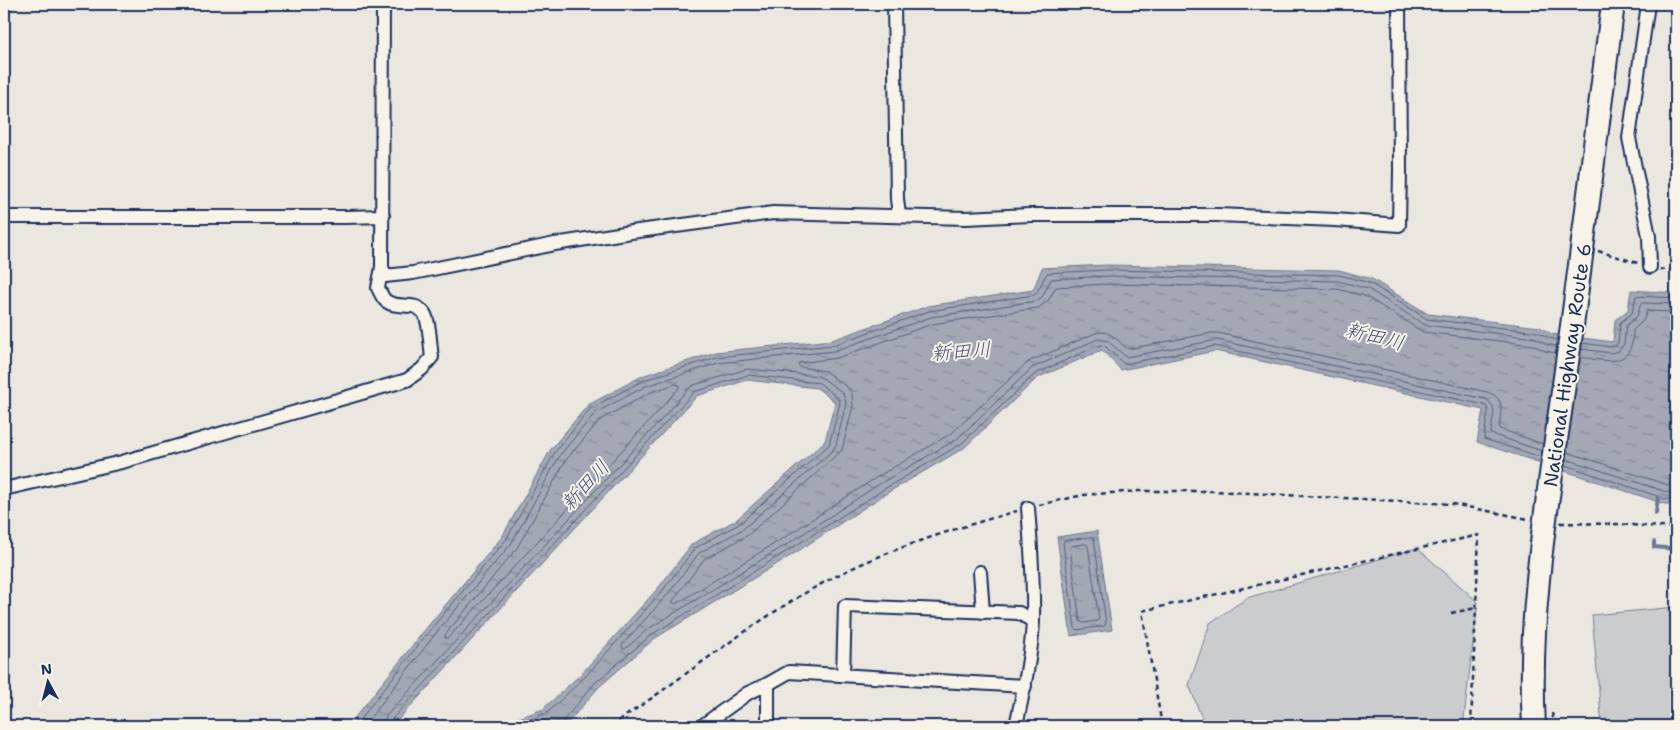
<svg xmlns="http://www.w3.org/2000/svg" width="1680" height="730" font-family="'Shantell Sans','Klee One',sans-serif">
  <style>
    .pitch { fill: #cbcccd; stroke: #737e96 }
    .water { fill: url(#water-ripples); stroke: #6d7892 }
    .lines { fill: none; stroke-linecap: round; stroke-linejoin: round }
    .shore { stroke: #515f80; stroke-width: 1 }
    .stream { stroke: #6d7892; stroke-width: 4 }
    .street-casing { stroke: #1b2f5e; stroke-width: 16 }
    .highway-casing { stroke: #1b2f5e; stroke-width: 26 }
    .path { stroke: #1b2f5e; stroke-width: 2.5; stroke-dasharray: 5 4; stroke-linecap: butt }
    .street { stroke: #f7f3e8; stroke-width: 12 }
    .highway { stroke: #f7f3e8; stroke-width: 22 }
    .labels { text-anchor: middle; stroke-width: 4; stroke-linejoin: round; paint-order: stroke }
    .street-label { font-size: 19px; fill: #1b2f5e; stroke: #f7f3e8 }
    .water-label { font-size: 20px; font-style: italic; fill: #445378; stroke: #f7f3e8 }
  </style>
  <defs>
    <pattern id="water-ripples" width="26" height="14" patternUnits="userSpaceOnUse" patternTransform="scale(1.25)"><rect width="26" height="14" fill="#a3a8b4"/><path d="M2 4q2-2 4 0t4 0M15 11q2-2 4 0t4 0" fill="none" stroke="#848996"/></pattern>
  </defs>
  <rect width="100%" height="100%" fill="#eae7e0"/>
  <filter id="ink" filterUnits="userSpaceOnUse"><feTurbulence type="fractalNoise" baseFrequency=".02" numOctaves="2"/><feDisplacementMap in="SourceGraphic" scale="10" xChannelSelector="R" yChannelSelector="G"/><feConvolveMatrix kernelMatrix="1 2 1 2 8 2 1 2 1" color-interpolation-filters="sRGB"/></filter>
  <g filter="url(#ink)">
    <!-- pitch -->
    <g class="pitch">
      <polygon points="1417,548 1478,602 1463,726 1205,726 1189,685 1210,623 1247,598"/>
      <polygon points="1676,607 1676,726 1602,726 1592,615"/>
    </g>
    <!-- water -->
    <g class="water">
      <polygon points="1108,265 1339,270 1372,279 1428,314 1540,327 1551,334 1613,342 1615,320 1628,310 1631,290 1676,293 1676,504 1665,504 1477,442 1483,410 1215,351 1121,370 1102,350 1037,378 964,448 887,493 795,553 654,639 599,687 565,726 490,726 503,724 543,709 581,674 659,587 692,544 736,520 825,441 835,402 817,388 747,380 697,396 395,723 397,726 348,726 428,626 502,537 551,449 588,405 642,376 716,352 832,340 928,306 1033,290 1042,268"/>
      <polygon points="1097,531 1112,630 1071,636 1057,537"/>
    </g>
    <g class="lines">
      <!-- shore -->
      <g class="shore">
        <polyline points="1582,343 1611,347 1616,346 1618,342 1620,323 1632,313 1636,296 1676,298"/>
        <polyline points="1581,349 1611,353 1619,351 1624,344 1626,326 1637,316 1641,303 1676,304"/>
        <path d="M1580,357C1597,359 1625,368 1631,346C1633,341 1633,335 1633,330L1643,321L1647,311L1676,312"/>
        <polygon points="676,384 679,385 679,388 654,416 448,638 445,638 445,635 517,548 566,460 600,420 649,393"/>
        <path d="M1543,444L1500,429C1498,413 1509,400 1487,392L1218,333H1211L1128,349C1118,342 1113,331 1098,332L1028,362L952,433L877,477L785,537L676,604L672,602L704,559L748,535L842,450L853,406L852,393L847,387L825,371L800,367L798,365L799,363L837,358L932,324L1038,308L1048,301L1056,287L1108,284L1337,289L1365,296L1423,332L1533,345L1545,351L1556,353"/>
        <polyline points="1567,452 1668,485 1676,486"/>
        <polyline points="1566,459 1667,492 1676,493"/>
        <polyline points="1565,465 1666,499 1676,499"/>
        <polygon points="1091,537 1094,539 1106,624 1104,626 1077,630 1075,628 1063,543 1064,541"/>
        <polygon points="1086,544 1088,546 1099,619 1097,621 1083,623 1080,621 1070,548 1072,546"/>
        <polyline points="355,726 431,629 506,540 555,452 591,408 644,380 717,357 833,345 929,311 1034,295 1037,292 1047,273 1108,270 1339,275 1370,283 1427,319 1538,332 1549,338 1558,340"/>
        <polyline points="364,726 436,633 511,544 560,455 595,413 646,386 718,363 834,351 931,317 1036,301 1042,297 1051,279 1108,276 1338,281 1368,289 1425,325 1536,338 1546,344 1557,346"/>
        <path d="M384,726V720L387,715L660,421L689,388L694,385L747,369L818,376L824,379L843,393L846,403L836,445L833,450L743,529L699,553L668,594L622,645L623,649H625L648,629L789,543L881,483L957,439L1032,368L1098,339L1108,341L1126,357L1217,340L1485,399C1501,407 1490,422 1491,434L1542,451"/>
        <polyline points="390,726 392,719 694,392 748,375 819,383 838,398 840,403 829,445 739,524 695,548 663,590 585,677 547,713 512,726"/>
        <polyline points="562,726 563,721 595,683 651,635 792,548 884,489 961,444 1035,374 1100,345 1105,346 1124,364 1215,346 1484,405 1487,407 1488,411 1484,439 1541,457"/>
      </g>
      <!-- stream -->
      <g class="stream">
        <polyline points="1656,513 1658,497"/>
        <polyline points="1654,542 1654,547 1676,549"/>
      </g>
      <!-- street casing -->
      <g class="street-casing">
        <g id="street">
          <polyline points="383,4 382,267 385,276 413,273 555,244 631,232 773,213 966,218 1030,215 1217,215 1335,220 1399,225 1400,171 1399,4"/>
          <polyline points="894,4 897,199 899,215"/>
          <polyline points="1648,4 1629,138 1649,236 1650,267"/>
          <polyline points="4,217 346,217 383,216"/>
          <path d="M4,489L122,462L407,380L422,369L432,357C430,346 430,322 424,313C414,300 398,310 386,301C383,299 380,292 378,288L382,267"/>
          <polyline points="980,572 983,612"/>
          <polyline points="843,675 845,606 1019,613 1033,621"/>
          <polyline points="702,726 748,693 768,684 789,672 1025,686"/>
          <polyline points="768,726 768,684"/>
          <path d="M1016,726C1023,692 1032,654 1033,619C1034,582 1031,545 1028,508"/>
        </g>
      </g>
      <!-- highway casing -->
      <g class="highway-casing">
        <path id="highway" d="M1534,726C1527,607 1550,488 1566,370C1583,248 1597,126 1613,4"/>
      </g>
      <!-- path -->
      <g class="path">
        <polyline points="1598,251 1638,263"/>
        <polyline points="1660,269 1676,272"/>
        <polyline points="1039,505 1083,495 1139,491 1212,491 1453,504 1528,519"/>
        <polyline points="1560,523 1616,524 1676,528"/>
        <polyline points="1451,613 1476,608"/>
        <polyline points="1552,713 1555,726"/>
        <path d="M611,726C631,712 651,699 670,685C726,645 780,604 842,573C898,546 957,528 1017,511"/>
        <polyline points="1162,726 1142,611 1479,535 1471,726"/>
      </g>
      <!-- street -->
      <use href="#street" class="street"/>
      <!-- highway -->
      <use href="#highway" class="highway"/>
    </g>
  </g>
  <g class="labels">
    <!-- street labels -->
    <g class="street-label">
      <text transform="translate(1567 365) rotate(-82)" y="7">National Highway Route 6</text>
    </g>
    <!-- water labels -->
    <g class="water-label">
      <text transform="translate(1375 336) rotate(14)" y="7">新田川</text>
      <text transform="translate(961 351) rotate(-4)" y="7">新田川</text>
      <text transform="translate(585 485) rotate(-47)" y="7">新田川</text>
    </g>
  </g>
  <!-- margin -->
  <rect width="1680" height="730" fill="none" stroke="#f7f3e8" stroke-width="20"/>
  <rect x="10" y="10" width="1660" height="710" fill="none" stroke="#1b2f5e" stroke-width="2" filter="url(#ink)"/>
  <!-- north arrow -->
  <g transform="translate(48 682) rotate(353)" stroke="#f7f3e8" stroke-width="4" paint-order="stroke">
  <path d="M0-4L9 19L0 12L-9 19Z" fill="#1b2f5e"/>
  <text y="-8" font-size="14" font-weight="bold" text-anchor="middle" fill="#1b2f5e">N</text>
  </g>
</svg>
